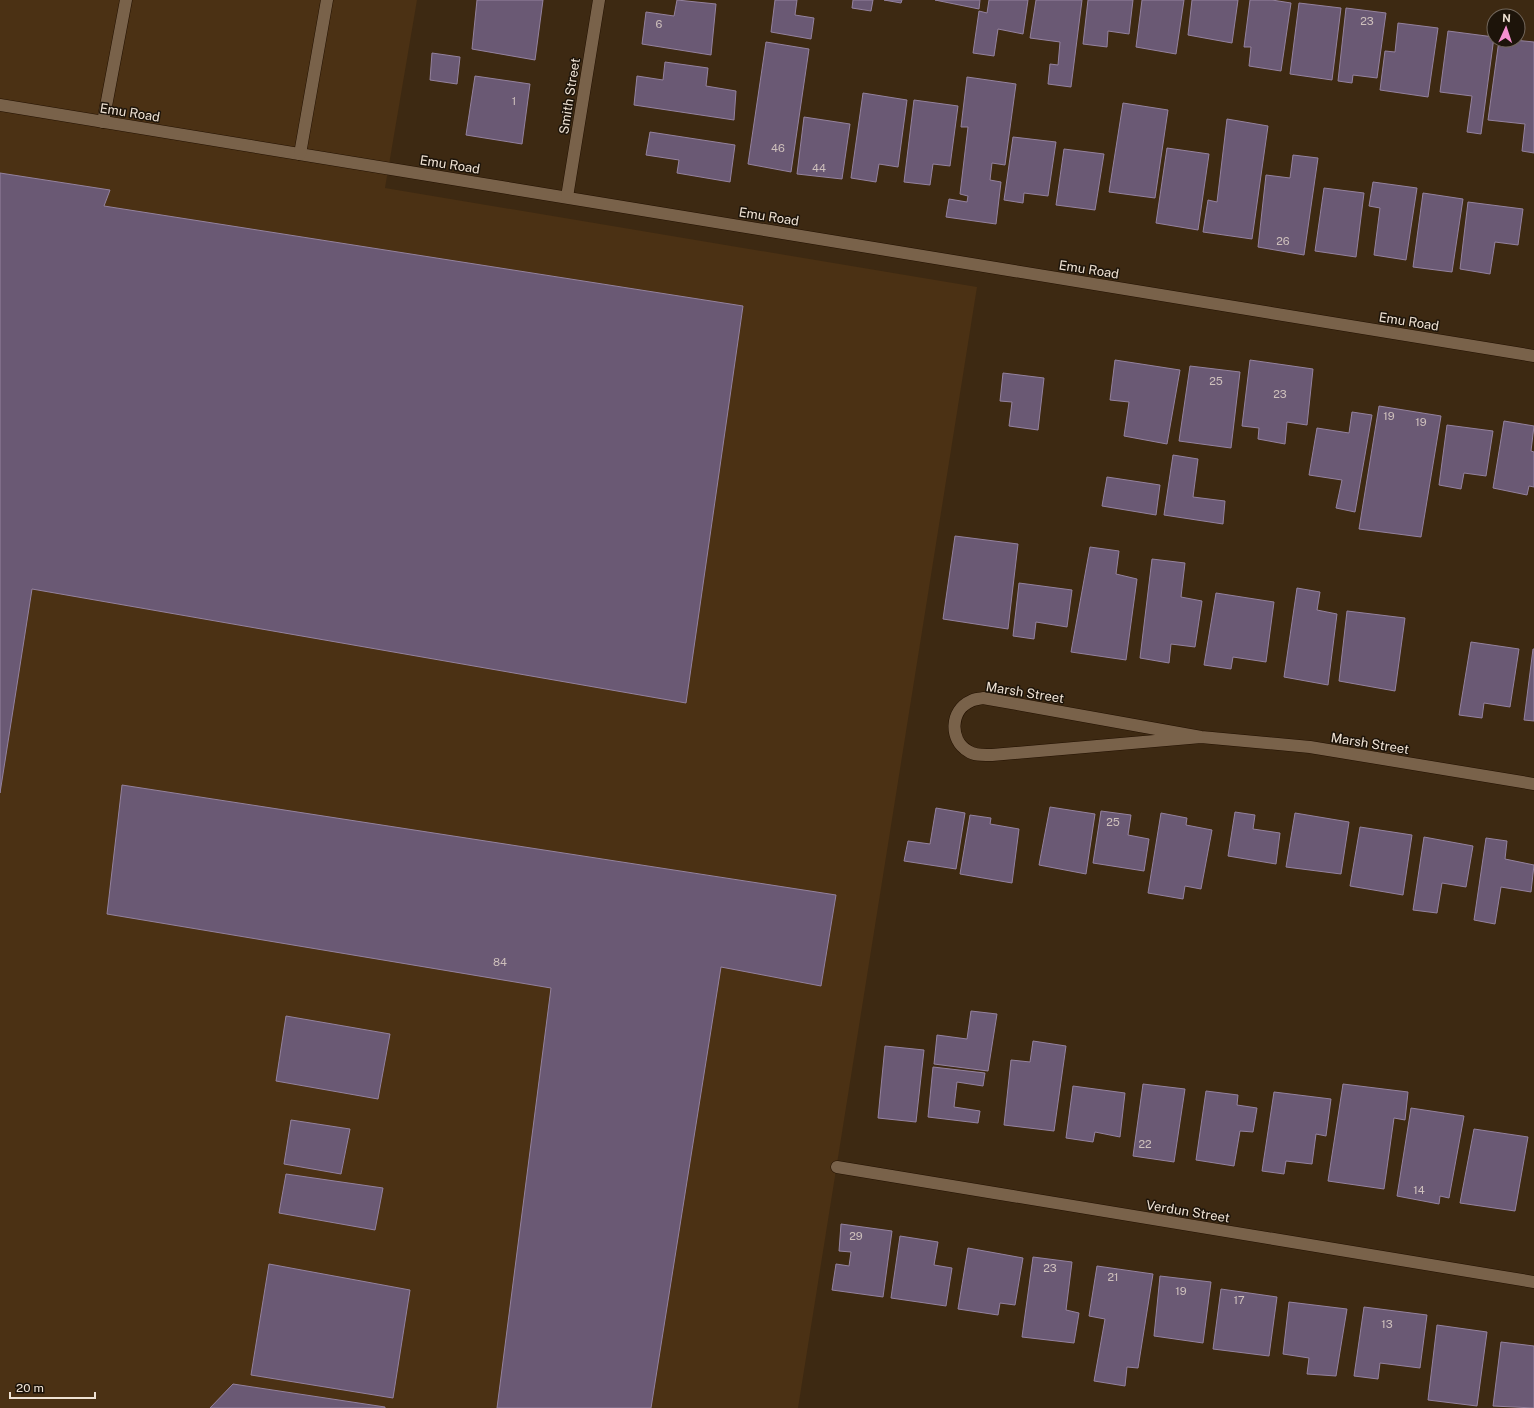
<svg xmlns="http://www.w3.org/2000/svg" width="1534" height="1408" font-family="'Public Sans',sans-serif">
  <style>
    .built { fill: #4b3114 }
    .building { fill: #6a5974; stroke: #94829e }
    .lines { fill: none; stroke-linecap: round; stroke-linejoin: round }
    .minor-casing { stroke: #231100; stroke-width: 13 }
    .minor { stroke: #79624a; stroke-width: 12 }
    .labels { text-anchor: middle; stroke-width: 3; stroke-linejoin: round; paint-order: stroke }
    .number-label { font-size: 11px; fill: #cec0bc }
    .street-label { font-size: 13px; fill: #efe2d4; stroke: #1d140a }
  </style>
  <rect width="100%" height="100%" fill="#3d2912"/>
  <!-- built -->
  <polygon class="built" points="0,0 417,0 385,188 977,287 798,1408 0,1408"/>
  <!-- building -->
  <g class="building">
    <polygon points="477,0 543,0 535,60 472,49"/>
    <polygon points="677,0 716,4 711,55 642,44 646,12 674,16"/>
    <polygon points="775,0 797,0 795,15 814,18 811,39 771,32"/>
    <polygon points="853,0 873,0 871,11 852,8"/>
    <polygon points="884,0 902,0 901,3"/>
    <polygon points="935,0 980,0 979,9"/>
    <polygon points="989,0 1028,0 1023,34 998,29 994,56 973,53 979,11 987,13"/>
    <polygon points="1036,0 1082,0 1071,87 1048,84 1050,64 1058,65 1060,42 1030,38"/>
    <polygon points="1088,0 1133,0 1129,34 1108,31 1107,47 1083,44"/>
    <polygon points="1142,0 1184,0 1176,54 1136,47"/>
    <polygon points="1192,0 1238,0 1232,43 1188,35"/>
    <polygon points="1250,0 1272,0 1291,3 1281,71 1249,66 1251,47 1244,47"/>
    <polygon points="1299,3 1341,8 1332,80 1290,74"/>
    <polygon points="1346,8 1386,13 1377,78 1353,75 1352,83 1338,81"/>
    <polygon points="1398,23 1438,28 1428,97 1380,90 1385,51 1395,52"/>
    <polygon points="1448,31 1494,37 1481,134 1467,132 1472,96 1440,92"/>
    <polygon points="1499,40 1514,40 1534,42 1534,153 1522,151 1525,124 1488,120"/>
    <polygon points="766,42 809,49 791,172 748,164"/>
    <polygon points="432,53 460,57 457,84 430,80"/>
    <polygon points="665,62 708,68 706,86 736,91 734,120 634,105 637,76 663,80"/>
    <polygon points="475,76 530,84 522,144 466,135"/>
    <polygon points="967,77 1016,84 1005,165 992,163 990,180 1001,182 996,224 946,217 949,199 967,202 968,196 960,194 968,127 961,127"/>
    <polygon points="863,93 907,100 898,167 879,164 876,182 851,178"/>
    <polygon points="914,100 958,106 950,166 933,164 930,185 904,182"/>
    <polygon points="1123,103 1168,110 1155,198 1109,192"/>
    <polygon points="804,117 850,124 842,179 797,174"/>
    <polygon points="1227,119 1268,126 1252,239 1203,232 1208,200 1217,202"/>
    <polygon points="650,132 735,145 730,182 677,173 679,160 646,155"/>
    <polygon points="1013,137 1056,142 1048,196 1024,193 1023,203 1004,200"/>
    <polygon points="1167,148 1209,154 1198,230 1156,223"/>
    <polygon points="1064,149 1104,154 1095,210 1056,205"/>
    <polygon points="1293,155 1318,158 1304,255 1258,247 1266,175 1290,178"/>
    <polygon points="0,173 110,190 104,206 743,306 686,703 32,589 0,793"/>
    <polygon points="1373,182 1417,188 1406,260 1374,255 1380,208 1369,206"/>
    <polygon points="1324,188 1364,193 1356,257 1315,251"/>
    <polygon points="1423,193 1463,199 1452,272 1413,267"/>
    <polygon points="1468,202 1523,209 1518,245 1495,242 1490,274 1460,269"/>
    <polygon points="1115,360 1180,370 1167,444 1124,436 1129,402 1110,400"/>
    <polygon points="1250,360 1313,369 1307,425 1287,422 1285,444 1258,439 1259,428 1242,426"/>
    <polygon points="1190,366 1240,372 1231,448 1179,441"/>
    <polygon points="1003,373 1044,378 1038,430 1009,426 1012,402 1000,401"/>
    <polygon points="1379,406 1441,416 1421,537 1359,529"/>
    <polygon points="1352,412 1372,415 1355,512 1336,508 1342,480 1309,475 1317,428 1349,433"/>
    <polygon points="1504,421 1534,426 1531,451 1534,452 1534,487 1529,486 1527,495 1493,488"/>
    <polygon points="1447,425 1493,431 1486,476 1464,473 1461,489 1439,485"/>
    <polygon points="1173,455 1198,459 1193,497 1225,501 1223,524 1164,515"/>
    <polygon points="1107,477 1160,485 1156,515 1102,506"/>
    <polygon points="955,536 1018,544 1008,629 943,619"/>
    <polygon points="1090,547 1119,551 1116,574 1137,579 1126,660 1071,652"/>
    <polygon points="1152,559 1185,563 1181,597 1202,601 1195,647 1171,644 1169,663 1140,658"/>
    <polygon points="1019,583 1072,590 1067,627 1036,622 1034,639 1013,636"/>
    <polygon points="1297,588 1320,592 1317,610 1337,614 1328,685 1284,677"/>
    <polygon points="1216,593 1274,602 1266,662 1233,657 1231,669 1204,665"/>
    <polygon points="1347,611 1405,618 1395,691 1339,681"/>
    <polygon points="1471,642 1519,649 1510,707 1484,703 1482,718 1459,715"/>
    <polygon points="1533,649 1534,649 1534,721 1524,720"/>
    <polygon points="122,785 836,895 821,986 721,967 651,1408 497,1408 551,988 107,914"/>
    <polygon points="1050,807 1095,814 1086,874 1039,865"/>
    <polygon points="936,808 965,813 956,869 904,861 908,841 930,844"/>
    <polygon points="1101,811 1131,815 1128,835 1149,839 1144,871 1093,863"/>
    <polygon points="1235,812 1255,815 1253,829 1280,833 1276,864 1228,856"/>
    <polygon points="1161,813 1187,818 1186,825 1212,830 1201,889 1185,886 1183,899 1148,893"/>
    <polygon points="1295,813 1349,822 1341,874 1286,867"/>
    <polygon points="970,815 991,818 990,824 1019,829 1012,883 960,874"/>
    <polygon points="1360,827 1412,835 1403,895 1350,886"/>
    <polygon points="1424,837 1473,846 1466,887 1442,883 1437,913 1413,910"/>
    <polygon points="1486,838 1507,841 1505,859 1534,865 1531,892 1501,887 1495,924 1474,920"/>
    <polygon points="971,1011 997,1014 988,1071 934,1064 937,1035 967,1039"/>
    <polygon points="286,1016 390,1034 378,1099 276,1081"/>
    <polygon points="1033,1041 1066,1046 1054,1131 1004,1125 1011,1060 1030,1062"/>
    <polygon points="885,1046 924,1050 916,1122 878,1118"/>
    <polygon points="933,1067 985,1073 983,1086 957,1082 954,1107 980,1111 978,1123 928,1117"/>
    <polygon points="1143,1084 1185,1089 1174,1162 1133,1156"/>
    <polygon points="1343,1084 1408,1092 1405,1120 1394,1118 1384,1189 1328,1181"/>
    <polygon points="1073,1086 1125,1093 1120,1137 1095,1132 1093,1142 1066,1138"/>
    <polygon points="1206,1091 1238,1095 1237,1105 1257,1108 1253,1132 1240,1131 1234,1166 1196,1160"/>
    <polygon points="1274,1092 1331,1099 1326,1136 1316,1134 1312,1164 1286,1161 1284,1174 1262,1171"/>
    <polygon points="1411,1108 1464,1116 1449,1198 1440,1196 1439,1204 1397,1196"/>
    <polygon points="291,1120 350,1129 341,1174 284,1164"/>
    <polygon points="1474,1129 1528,1137 1515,1211 1460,1203"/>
    <polygon points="286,1174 383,1188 375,1230 279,1213"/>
    <polygon points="841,1224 892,1231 883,1297 832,1290 836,1264 849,1266 851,1252 839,1251"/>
    <polygon points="900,1236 938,1242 934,1265 952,1268 946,1306 891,1298"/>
    <polygon points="968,1248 1023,1258 1015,1305 1000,1303 998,1315 958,1309"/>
    <polygon points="1033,1257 1072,1262 1066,1310 1079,1313 1074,1343 1022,1337"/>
    <polygon points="269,1264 410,1290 393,1398 251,1375"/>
    <polygon points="1097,1266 1153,1274 1138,1368 1127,1367 1125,1386 1094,1381 1105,1319 1089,1316"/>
    <polygon points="1160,1276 1211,1282 1203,1343 1154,1336"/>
    <polygon points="1221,1289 1277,1297 1269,1356 1213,1349"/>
    <polygon points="1289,1302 1347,1309 1336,1376 1307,1374 1309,1358 1283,1354"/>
    <polygon points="1364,1307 1427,1315 1420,1368 1380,1363 1378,1379 1354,1376"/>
    <polygon points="1437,1325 1487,1332 1477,1406 1428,1400"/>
    <polygon points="1501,1342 1534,1346 1534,1408 1493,1406"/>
    <polygon points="233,1384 385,1407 385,1408 210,1408"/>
  </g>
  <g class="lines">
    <!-- minor casing -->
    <g class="minor-casing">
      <g id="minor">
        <polyline points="0,105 1534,356"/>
        <polyline points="103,122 126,0"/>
        <polyline points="300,154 327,0"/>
        <polyline points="567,197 599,0"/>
        <path d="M1201,737L992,755C984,755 975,756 968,751C949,740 950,710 971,701C974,699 979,699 983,698L1201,737L1310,747L1534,784"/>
        <polyline points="837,1167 1534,1282"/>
      </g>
    </g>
    <!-- minor -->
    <use href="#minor" class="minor"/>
  </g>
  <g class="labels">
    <!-- number labels -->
    <g class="number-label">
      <text x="1367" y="25">23</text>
      <text x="659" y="28">6</text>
      <text x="514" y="105">1</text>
      <text x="778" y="152">46</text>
      <text x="819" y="172">44</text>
      <text x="1283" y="245">26</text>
      <text x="1216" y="385">25</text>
      <text x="1280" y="398">23</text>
      <text x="1389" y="420">19</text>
      <text x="1421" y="426">19</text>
      <text x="1113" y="826">25</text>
      <text x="500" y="966">84</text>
      <text x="1145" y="1148">22</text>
      <text x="1419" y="1194">14</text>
      <text x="856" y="1240">29</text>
      <text x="1050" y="1272">23</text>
      <text x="1113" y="1281">21</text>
      <text x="1181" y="1295">19</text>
      <text x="1239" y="1304">17</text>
      <text x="1387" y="1328">13</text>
    </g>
    <!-- street labels -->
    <g class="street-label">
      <text transform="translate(569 96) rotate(-81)" y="5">Smith Street</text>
      <text transform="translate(130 112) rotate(9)" y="5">Emu Road</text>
      <text transform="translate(450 164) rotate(9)" y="5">Emu Road</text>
      <text transform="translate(769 216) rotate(9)" y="5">Emu Road</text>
      <text transform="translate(1089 269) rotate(9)" y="5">Emu Road</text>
      <text transform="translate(1409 321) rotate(9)" y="5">Emu Road</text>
      <text transform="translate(1025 692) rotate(9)" y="5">Marsh Street</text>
      <text transform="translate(1370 743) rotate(9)" y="5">Marsh Street</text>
      <text transform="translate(1188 1211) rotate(9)" y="5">Verdun Street</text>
    </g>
  </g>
  <!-- north arrow -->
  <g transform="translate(1506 28) rotate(3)"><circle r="19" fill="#1d140a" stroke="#71665b"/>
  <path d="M0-3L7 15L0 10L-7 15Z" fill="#f690d0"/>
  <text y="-6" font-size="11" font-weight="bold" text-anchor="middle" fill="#efe2d4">N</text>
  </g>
  <!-- scale -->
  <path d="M10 1392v6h85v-6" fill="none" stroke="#efe2d4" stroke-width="2"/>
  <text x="16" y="1392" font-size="12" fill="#efe2d4" stroke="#1d140a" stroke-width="3" paint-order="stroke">20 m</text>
</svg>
